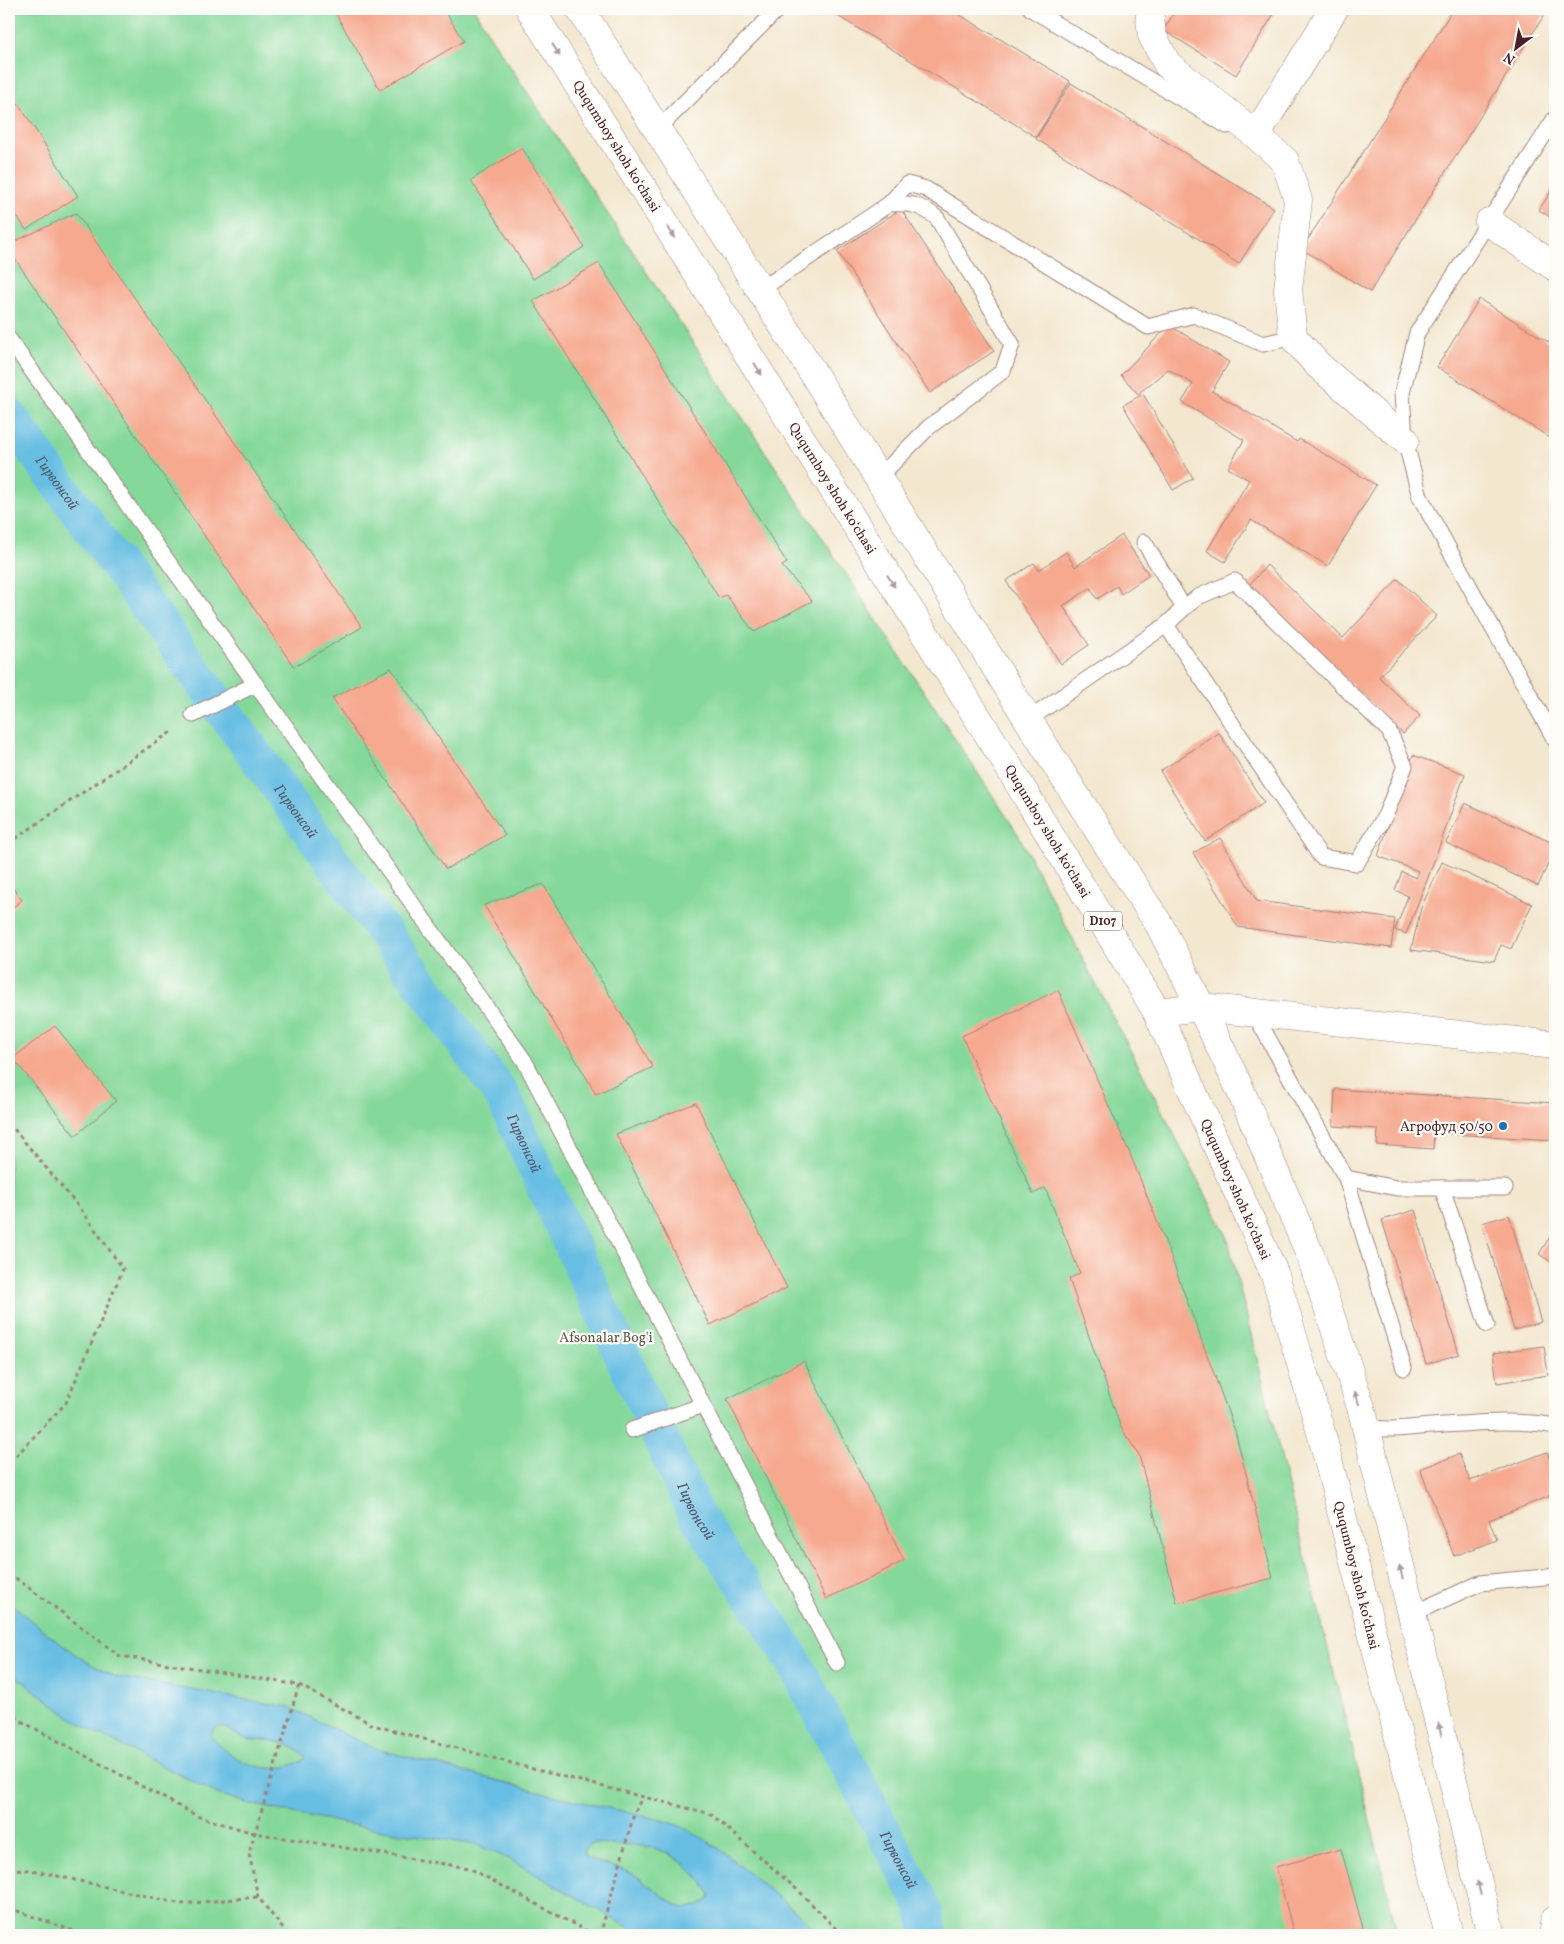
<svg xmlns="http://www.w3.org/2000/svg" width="1564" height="1944" font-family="Vollkorn,serif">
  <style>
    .green { fill: #84d89a; stroke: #677c62 }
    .water { fill: #66bee3; stroke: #586e87; fill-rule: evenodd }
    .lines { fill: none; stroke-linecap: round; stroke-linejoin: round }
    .canal { stroke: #66bee3; stroke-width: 36 }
    .building { fill: #f6a98f }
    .lane-casing { stroke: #9e837d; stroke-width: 17 }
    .street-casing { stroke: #9e837d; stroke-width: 29 }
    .secondary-casing { stroke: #9e837d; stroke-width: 29 }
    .primary-casing { stroke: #9e837d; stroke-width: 29 }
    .path { stroke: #9e837d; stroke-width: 3; stroke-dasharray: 4 4; stroke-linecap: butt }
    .lane { stroke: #fff; stroke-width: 15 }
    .street { stroke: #fff; stroke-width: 28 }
    .secondary { stroke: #fff; stroke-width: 28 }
    .primary { stroke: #fff; stroke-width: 28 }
    .oneway { fill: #ae9aa0 }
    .poi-dot { fill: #1f6fb2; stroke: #fdfcf7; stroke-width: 2 }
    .labels { text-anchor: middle; stroke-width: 4.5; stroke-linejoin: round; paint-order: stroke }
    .shield { fill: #fdfcf7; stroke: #806168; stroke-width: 1 }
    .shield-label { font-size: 12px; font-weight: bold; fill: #4a1f2b }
    .street-label { font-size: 14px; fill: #4a1f2b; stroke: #fdfcf7 }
    .poi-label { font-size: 14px; fill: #4a1f2b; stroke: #fdfcf7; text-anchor: end }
    .park-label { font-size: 14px; fill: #5b564c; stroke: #fdfcf7 }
    .water-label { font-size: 15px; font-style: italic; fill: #54576b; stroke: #fdfcf7 }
  </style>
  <rect width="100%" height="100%" fill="#fdfcf7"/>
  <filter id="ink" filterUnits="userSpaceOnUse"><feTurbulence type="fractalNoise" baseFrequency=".02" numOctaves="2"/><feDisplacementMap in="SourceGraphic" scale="10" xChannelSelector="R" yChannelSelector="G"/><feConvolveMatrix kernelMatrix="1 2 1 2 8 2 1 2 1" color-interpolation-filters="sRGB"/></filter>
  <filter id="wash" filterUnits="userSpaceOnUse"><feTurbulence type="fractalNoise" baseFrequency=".0096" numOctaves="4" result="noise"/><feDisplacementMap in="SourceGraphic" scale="20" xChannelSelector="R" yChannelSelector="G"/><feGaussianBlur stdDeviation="1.12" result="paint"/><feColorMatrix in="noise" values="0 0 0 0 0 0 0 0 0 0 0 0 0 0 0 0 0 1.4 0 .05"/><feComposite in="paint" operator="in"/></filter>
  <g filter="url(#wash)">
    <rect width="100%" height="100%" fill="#f3e7cf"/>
    <!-- green -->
    <polygon class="green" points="9,9 474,9 492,39 1018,834 1227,1236 1398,1935 9,1935"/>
    <!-- water -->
    <path class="water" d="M9,1602C42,1629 77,1661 117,1677L289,1707L369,1746L388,1752L561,1797L661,1820L688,1829L718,1848L800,1915L821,1935H642L509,1859L477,1845L353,1825L250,1804L218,1794L94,1732L67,1715L9,1671ZM218,1727C230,1727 236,1736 247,1739C253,1741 260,1740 267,1740C280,1741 298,1747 306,1758C301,1763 291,1765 284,1767C254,1772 234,1759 213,1739L211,1735L214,1729ZM595,1843C636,1846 661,1841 692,1871C699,1879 706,1886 711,1895C709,1901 706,1902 700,1904C696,1906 691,1908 686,1908C673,1908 645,1879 631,1873C618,1866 595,1864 585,1856L584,1849L590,1844Z"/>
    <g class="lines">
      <!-- canal -->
      <path class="canal" id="s1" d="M9,416L502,1095L696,1515L789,1653L923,1906L930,1935"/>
    </g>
    <g id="blocks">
      <!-- building -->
      <g class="building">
        <polygon points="333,9 444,9 463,41 380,90"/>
        <polygon points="826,9 950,9 1070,81 1036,137"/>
        <polygon points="1177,9 1277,9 1236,75 1163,30"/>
        <polygon points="1453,9 1548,9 1370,292 1302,249"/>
        <polygon points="1071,83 1274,208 1239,264 1036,139"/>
        <polygon points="9,89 78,196 26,230 9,203"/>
        <polygon points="522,148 584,247 533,279 471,180"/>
        <polygon points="1555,185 1555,220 1539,210"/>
        <polygon points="901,209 994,351 930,393 837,251"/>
        <polygon points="76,213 362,627 294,667 9,250 9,244"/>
        <polygon points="599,263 787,563 782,566 812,601 754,632 726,595 719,598 533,301"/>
        <polygon points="1479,299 1555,346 1555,441 1437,367"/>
        <polygon points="1169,325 1229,362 1212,391 1297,442 1299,439 1376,485 1328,566 1251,520 1225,562 1207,551 1249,480 1228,468 1244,440 1182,402 1193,384 1168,369 1138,394 1121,375"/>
        <polygon points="1143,394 1193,478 1173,490 1123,405"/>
        <polygon points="1122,535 1149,575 1121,594 1117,586 1097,599 1090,588 1063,606 1089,645 1061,664 1006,581 1034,563 1039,570 1066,552 1075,567"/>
        <polygon points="1267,565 1343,638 1398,579 1437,616 1379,677 1420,716 1403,734 1248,586"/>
        <polygon points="391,668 505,835 446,869 332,698"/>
        <polygon points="1219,733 1264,803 1205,841 1160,771"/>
        <polygon points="1413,755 1465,774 1429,875 1406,934 1395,930 1408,896 1395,890 1402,872 1416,878 1418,871 1378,856"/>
        <polygon points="1465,803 1555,844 1555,849 1538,886 1446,843"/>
        <polygon points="1220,838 1257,901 1395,919 1391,948 1238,927 1193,853"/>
        <polygon points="1442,862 1532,904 1511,949 1501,945 1494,961 1411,950 1421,908"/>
        <polygon points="9,883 22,900 9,910"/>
        <polygon points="543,884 653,1067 596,1094 484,905"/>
        <polygon points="1058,990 1130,1154 1165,1241 1235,1431 1273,1578 1177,1603 1139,1455 1121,1428 1069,1279 1080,1273 1045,1188 1033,1194 962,1036"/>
        <polygon points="55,1026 116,1101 75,1136 13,1058"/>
        <polygon points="1335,1089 1555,1103 1555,1140 1434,1133 1433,1149 1377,1145 1378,1129 1333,1126"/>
        <polygon points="696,1103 787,1288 710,1325 616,1134"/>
        <polygon points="1415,1210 1459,1354 1426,1364 1382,1220"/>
        <polygon points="1509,1215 1541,1322 1514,1330 1482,1223"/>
        <polygon points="1555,1229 1555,1265 1539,1254"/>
        <polygon points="1544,1346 1548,1375 1497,1383 1493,1353"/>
        <polygon points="804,1361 904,1561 826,1599 727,1399"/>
        <polygon points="1547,1452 1555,1472 1555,1494 1489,1520 1497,1540 1454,1556 1420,1469 1459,1454 1470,1481"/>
        <polygon points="1341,1849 1365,1935 1294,1935 1276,1867"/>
      </g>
    </g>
  </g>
  <g filter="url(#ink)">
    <use href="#blocks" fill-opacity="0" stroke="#9e837d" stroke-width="1"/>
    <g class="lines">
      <!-- lane casing -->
      <g class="lane-casing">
        <g id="lane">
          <polyline points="1031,9 1227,126"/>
          <polyline points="1555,118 1417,333 1402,393 1405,440 1420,497 1555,740"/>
          <polyline points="657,130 778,9"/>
          <polyline points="889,204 907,184 926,189 1148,327 1194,315 1263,344 1293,337"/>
          <path d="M760,290L889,204C910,203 920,204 937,218L1012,344L1003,371L929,427L878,478"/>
          <polyline points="9,339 524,1060 837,1663"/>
          <polyline points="1166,625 1321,857 1357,863 1386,814 1405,766 1389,731 1235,581 1198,597 1184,608"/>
          <polyline points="193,715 256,684"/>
          <polyline points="1028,720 1166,625 1184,608 1144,542"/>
          <polyline points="1254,1013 1346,1178 1404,1368"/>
          <polyline points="1346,1178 1397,1188 1505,1188"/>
          <polyline points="1442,1188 1487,1325"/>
          <path d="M1365,1427C1387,1431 1409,1428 1431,1426C1471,1423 1515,1419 1555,1426"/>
          <polyline points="632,1430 703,1405"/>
          <polyline points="1412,1614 1480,1583 1555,1576"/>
        </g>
      </g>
      <!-- street casing -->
      <g class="street-casing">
        <g id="street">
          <polyline points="1149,9 1152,35 1167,64 1256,135 1285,161 1298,200 1288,290 1293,337 1318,365 1405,440"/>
          <polyline points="1256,135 1334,9"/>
          <polyline points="1489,222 1555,267"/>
        </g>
      </g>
      <!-- secondary casing -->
      <g class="secondary-casing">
        <g id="secondary">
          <polyline points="1157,1012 1201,1007 1555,1045"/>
          <polyline points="1552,1935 1555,1919"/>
        </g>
      </g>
      <!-- primary casing -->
      <g class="primary-casing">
        <g id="primary">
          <polyline points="530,9 1007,764 1157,1012 1275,1275 1322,1436 1449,1935"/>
          <polyline points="580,9 805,360 1055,763 1160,926 1201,1007 1239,1087 1311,1257 1361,1407 1491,1935"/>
        </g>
      </g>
      <!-- path -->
      <g class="path">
        <polyline points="9,843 174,730"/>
        <polyline points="9,1123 82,1211 123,1269 66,1403 9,1463"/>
        <polyline points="9,1573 120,1656 299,1685 373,1725 529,1768 711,1814 801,1893 842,1935"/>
        <polyline points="9,1711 21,1721 199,1817 254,1833 469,1868 594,1935"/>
        <polyline points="9,1869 31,1870 181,1904 258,1897"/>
        <polyline points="9,1908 85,1935"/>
        <polyline points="288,1935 258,1897 249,1853 299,1685"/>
        <polyline points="600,1935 634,1814 642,1797"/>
      </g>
      <!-- lane -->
      <use href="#lane" class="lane"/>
      <!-- street -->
      <use href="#street" class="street"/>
      <!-- secondary -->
      <use href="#secondary" class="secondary"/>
      <!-- primary -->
      <use href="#primary" class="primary"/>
    </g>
    <!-- one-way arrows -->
    <defs><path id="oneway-solid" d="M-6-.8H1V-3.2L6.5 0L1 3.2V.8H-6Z" transform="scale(1.25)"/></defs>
    <g class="oneway">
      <use href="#oneway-solid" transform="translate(556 50) rotate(58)"/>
      <use href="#oneway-solid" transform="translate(671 232) rotate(58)"/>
      <use href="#oneway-solid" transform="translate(758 369) rotate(58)"/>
      <use href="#oneway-solid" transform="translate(891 581) rotate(58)"/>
      <use href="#oneway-solid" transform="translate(1357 1398) rotate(-108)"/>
      <use href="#oneway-solid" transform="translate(1401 1572) rotate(-104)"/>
      <use href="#oneway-solid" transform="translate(1440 1730) rotate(-104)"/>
      <use href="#oneway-solid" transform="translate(1479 1888) rotate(-104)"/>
    </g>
  </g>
  <!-- markers -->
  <circle class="poi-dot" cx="1503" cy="1126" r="5"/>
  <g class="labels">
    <!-- shield labels -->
    <rect class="shield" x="1084" y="911.5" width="38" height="19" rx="4"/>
    <g class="shield-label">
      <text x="1103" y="925">D107</text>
    </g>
    <!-- street labels -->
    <g class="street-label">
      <text transform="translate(617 146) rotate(58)" y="5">Ququmboy shoh koʻchasi</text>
      <text transform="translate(833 488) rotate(58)" y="5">Ququmboy shoh koʻchasi</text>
      <text transform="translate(1048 831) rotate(59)" y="5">Ququmboy shoh koʻchasi</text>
      <text transform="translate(1236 1189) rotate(66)" y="5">Ququmboy shoh koʻchasi</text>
      <text transform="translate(1357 1575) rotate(76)" y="5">Ququmboy shoh koʻchasi</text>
    </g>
    <!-- poi labels -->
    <g class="poi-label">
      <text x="1493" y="1131">Агрофуд 50/50</text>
    </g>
    <!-- park labels -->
    <g class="park-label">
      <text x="606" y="1342">Afsonalar Bog'i</text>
    </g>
    <!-- water labels -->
    <g class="water-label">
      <text dy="5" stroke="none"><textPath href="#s1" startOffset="82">Гирвонсой</textPath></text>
      <text dy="5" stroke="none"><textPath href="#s1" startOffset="488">Гирвонсой</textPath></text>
      <text dy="5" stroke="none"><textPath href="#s1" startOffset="892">Гирвонсой</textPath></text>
      <text dy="5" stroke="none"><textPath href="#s1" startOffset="1298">Гирвонсой</textPath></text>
      <text dy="5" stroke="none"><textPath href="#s1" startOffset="1702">Гирвонсой</textPath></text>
    </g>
  </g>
  <!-- margin -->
  <rect width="1564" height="1944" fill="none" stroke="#fdfcf7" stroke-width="30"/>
  <!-- north arrow -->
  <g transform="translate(1516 48) rotate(212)" stroke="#fdfcf7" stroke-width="4" paint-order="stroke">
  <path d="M0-4L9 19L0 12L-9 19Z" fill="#4a1f2b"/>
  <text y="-8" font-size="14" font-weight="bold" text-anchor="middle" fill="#4a1f2b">N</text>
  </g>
</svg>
